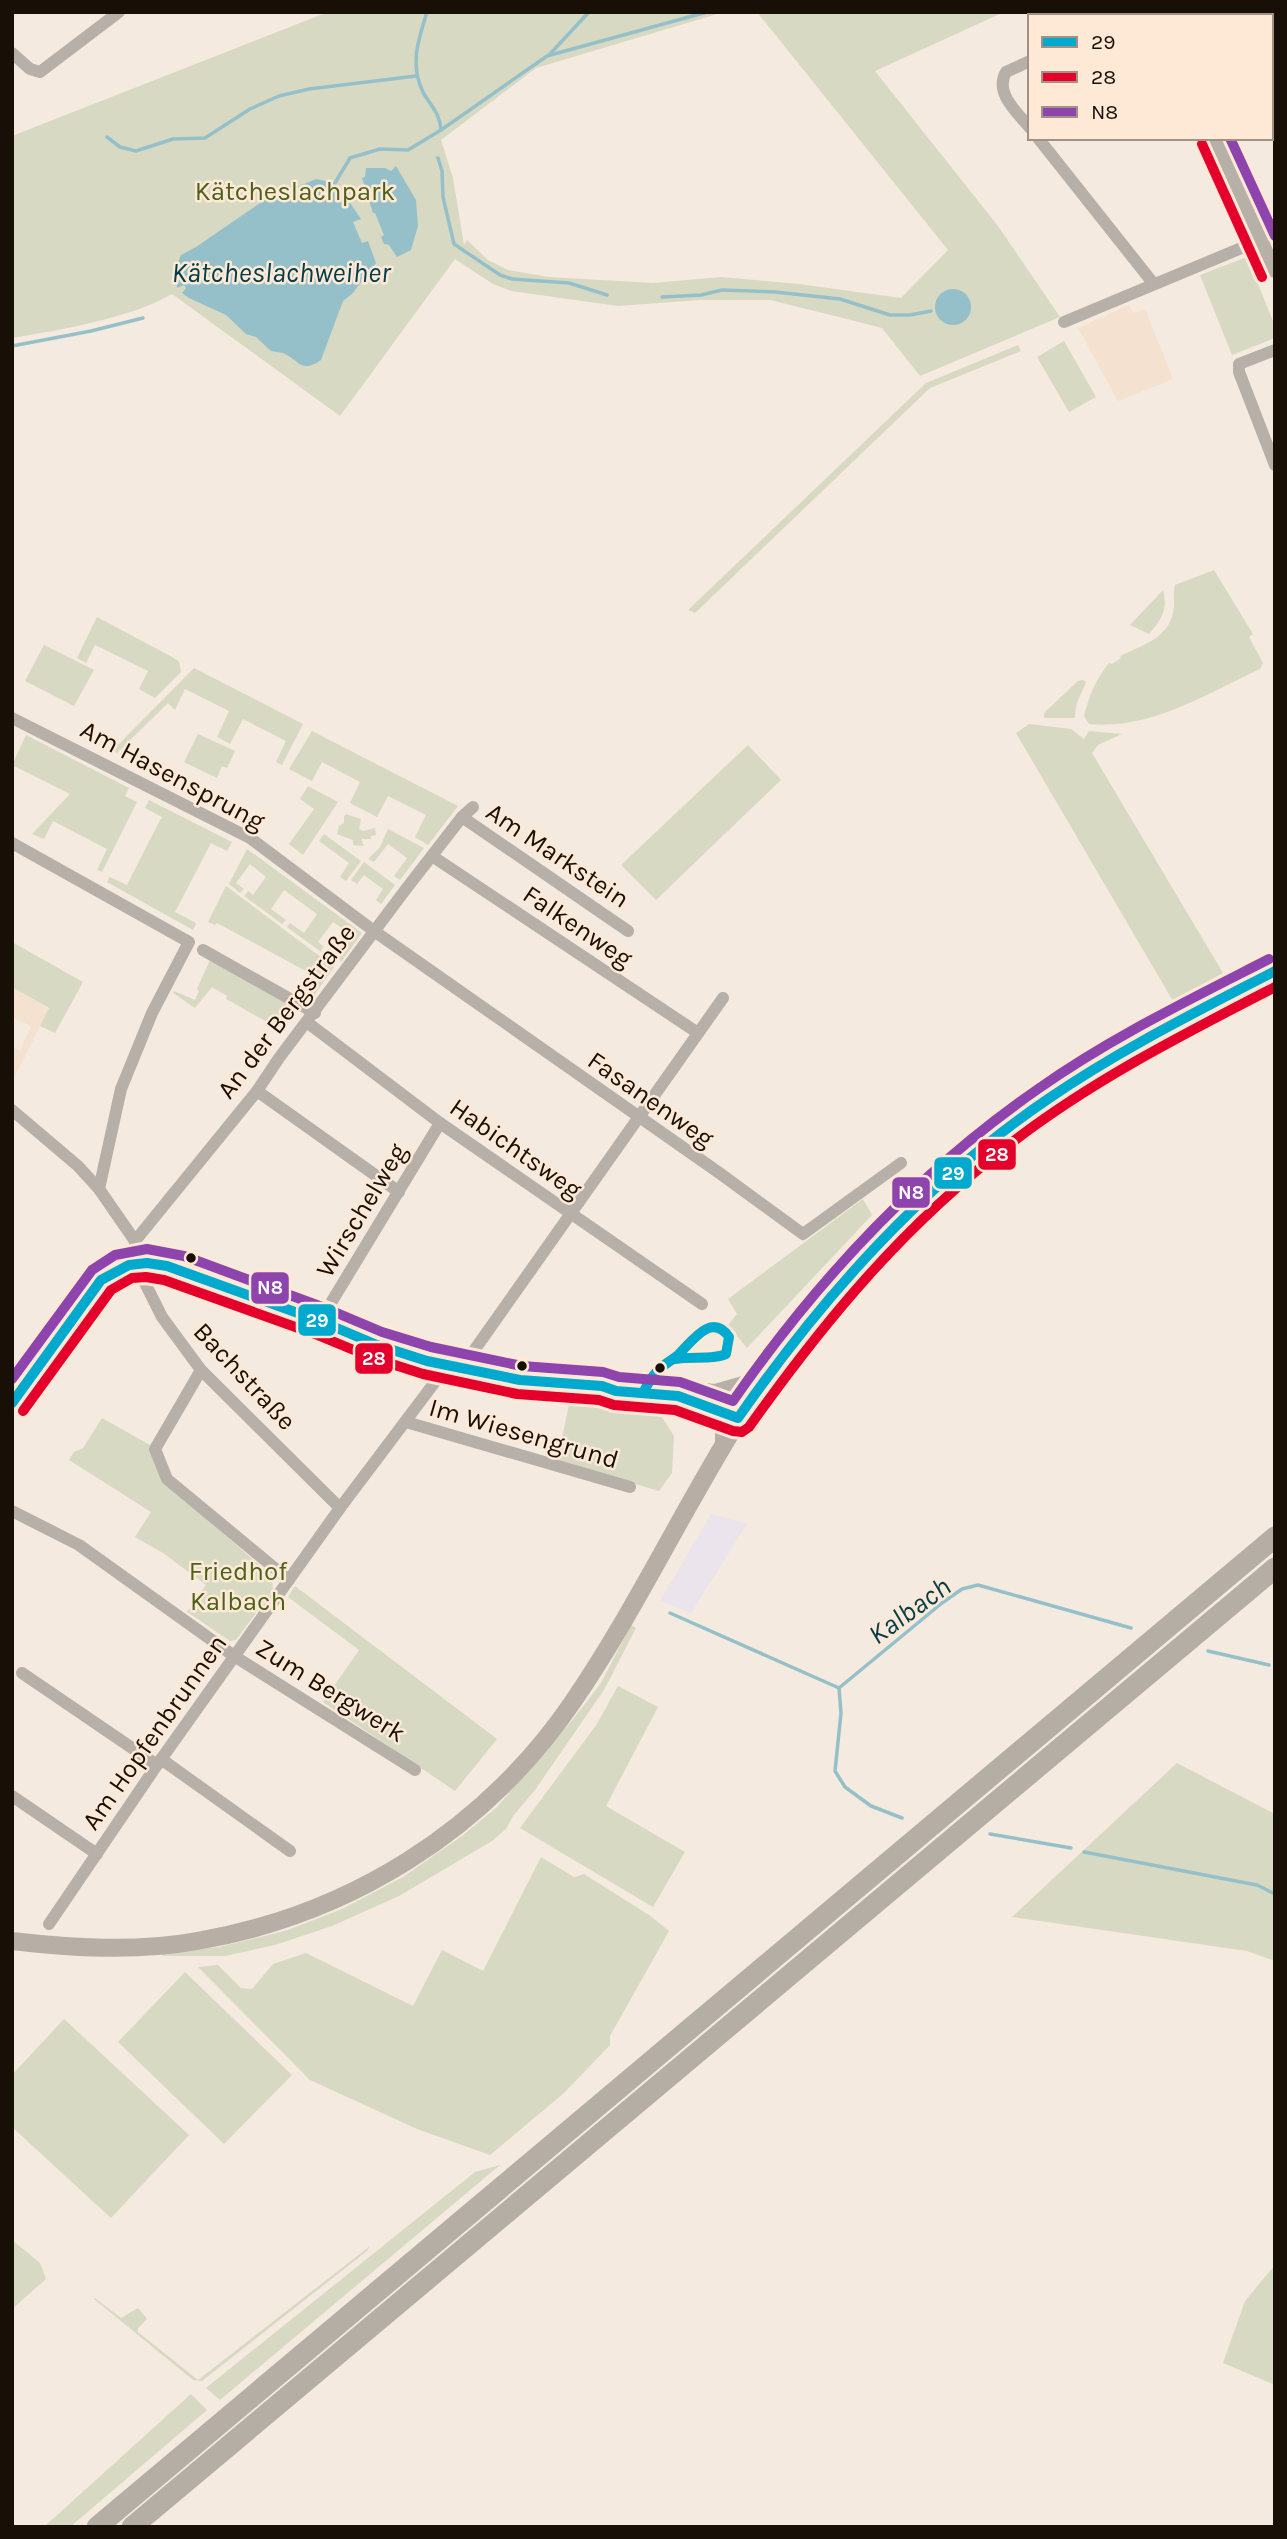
<svg xmlns="http://www.w3.org/2000/svg" width="1287" height="2539" font-family="Karla,sans-serif">
  <style>
    .commercial { fill: #ebe4ec }
    .built { fill: #f4e1cf }
    .green { fill: #d7d9c2 }
    .water { fill: #96c0c9 }
    .lines { fill: none; stroke-linecap: round; stroke-linejoin: round }
    .stream { stroke: #96c0c9; stroke-width: 3.5 }
    .minor { stroke: #b7b0a8; stroke-width: 12 }
    .tertiary { stroke: #b7b0a8; stroke-width: 14 }
    .secondary { stroke: #b7aea6; stroke-width: 18 }
    .motorway { stroke: #b5aea4; stroke-width: 21 }
    .bus-1-casing { stroke: #fee9d6; stroke-width: 16 }
    .bus-2-casing { stroke: #fee9d6; stroke-width: 16 }
    .bus-3-casing { stroke: #fee9d6; stroke-width: 16 }
    .bus-1 { stroke: #00a9ce; stroke-width: 10 }
    .bus-2 { stroke: #e4002b; stroke-width: 10 }
    .bus-3 { stroke: #8e44ad; stroke-width: 10 }
    .bus-dot { fill: #180f07; stroke: #fee9d6; stroke-width: 2.5 }
    .labels { text-anchor: middle; stroke-width: 5; stroke-linejoin: round; paint-order: stroke }
    .park-label { font-size: 26px; fill: #4b611a; stroke: #fee9d6 }
    .street-label { font-size: 26px; fill: #180f07; stroke: #fee9d6 }
    .water-label { font-size: 28px; font-style: italic; fill: #003d4a; stroke: #fee9d6 }
    .line-badge { stroke: #fee9d6; stroke-width: 2.5 }
    .badge-label { font-size: 19px; text-anchor: middle; font-weight: bold; fill: #fff }
  </style>
  <rect width="100%" height="100%" fill="#f5eadf"/>
  <!-- commercial -->
  <polygon class="commercial" points="711,1514 747,1524 691,1613 660,1601"/>
  <!-- built -->
  <g class="built">
    <polygon points="1129,305 1133,313 1145,309 1173,379 1118,401 1078,328"/>
    <polygon points="12,987 49,1009 12,1082 12,1047 20,1050 31,1026 12,1017"/>
  </g>
  <!-- green -->
  <g class="green">
    <path d="M328,12H724L536,68L441,140L453,178L464,245L467,240L488,260L508,270L549,277L653,283L721,277L799,284L901,298L948,250L757,12H1004L875,71L998,226L1060,317L920,376L882,328L843,318L770,300H700L618,306L511,291L493,284L455,259L340,416L172,294C131,318 60,330 12,338V136Z"/>
    <polygon points="1247,257 1275,326 1275,338 1232,355 1200,275"/>
    <polygon points="1064,341 1096,397 1069,412 1037,357"/>
    <polygon points="1018,345 1021,351 930,388 695,613 688,610 926,383"/>
    <path d="M1214,570L1253,634L1249,637L1263,663L1260,669C1206,694 1150,730 1089,724L1084,716C1089,696 1096,679 1109,663L1112,664L1121,658L1120,656C1141,646 1168,638 1173,613C1176,603 1172,594 1175,585Z"/>
    <path d="M1163,590C1168,609 1162,619 1149,634L1130,625Z"/>
    <polygon points="97,617 174,658 179,662 181,672 155,698 139,689 148,671 140,667 95,645 86,663 77,658"/>
    <polygon points="44,645 94,670 74,706 25,681"/>
    <polygon points="194,668 303,724 282,765 276,762 286,741 243,719 230,744 217,737 229,711 185,689 175,710 168,703 117,753 113,750"/>
    <path d="M1083,680L1086,682C1080,698 1076,699 1075,718H1044V713L1078,681Z"/>
    <polygon points="1029,724 1071,729 1084,739 1089,731 1122,734 1098,745 1092,753 1223,973 1173,1001 1016,733"/>
    <polygon points="312,731 458,806 428,845 415,837 426,815 388,796 377,817 350,803 360,782 322,762 312,781 289,769"/>
    <polygon points="198,734 235,751 227,768 222,766 217,778 184,762"/>
    <polygon points="26,735 129,788 125,796 137,802 102,872 97,870 107,849 53,821 44,839 32,834 70,794 12,765"/>
    <polygon points="748,745 781,780 656,900 621,865"/>
    <polygon points="308,786 338,802 303,855 289,844 314,809 300,799"/>
    <polygon points="149,800 232,842 227,851 211,843 175,912 196,923 193,930 107,882 110,877 127,885 158,824 162,817 145,808"/>
    <polygon points="346,814 361,819 359,829 363,831 375,828 376,835 371,836 371,839 361,839 364,846 353,845 353,840 337,834 339,826 344,823 344,816"/>
    <polygon points="388,829 424,848 400,880 394,876 407,858 388,844 374,862 368,859 380,847"/>
    <polygon points="324,834 361,861 346,881 340,877 349,863 319,841"/>
    <polygon points="247,849 362,933 341,962 337,956 351,934 333,922 318,942 323,946 321,952 287,927 290,923 304,933 317,914 284,890 271,909 286,920 282,924 244,896 248,891 253,895 266,877 250,864 236,883 244,889 240,893 229,884"/>
    <polygon points="364,862 395,885 381,904 376,900 383,889 364,875 357,884 351,880"/>
    <polygon points="226,886 334,967 313,997 306,994 315,976 217,923 215,925 208,922"/>
    <polygon points="12,942 83,982 55,1033 40,1026 49,1008 12,987"/>
    <polygon points="210,960 290,1005 276,1027 226,999 227,996 212,987 195,1008 173,993 174,991 195,1000 199,991 197,989"/>
    <polygon points="863,1199 872,1215 747,1348 728,1325 737,1314 728,1299"/>
    <polygon points="569,1405 658,1411 674,1436 672,1473 659,1491 557,1461"/>
    <polygon points="102,1418 150,1445 164,1482 272,1576 273,1590 236,1640 230,1641 187,1612 206,1585 163,1553 135,1537 151,1512 69,1460 74,1452 83,1448"/>
    <polygon points="295,1586 497,1739 455,1791 323,1702 359,1650 288,1597"/>
    <polygon points="631,1625 636,1628 604,1690 535,1790 513,1816 506,1829 492,1841 399,1896 332,1926 275,1945 225,1956 163,1956 161,1953 219,1947 288,1930 342,1909 403,1877 462,1836 497,1807 574,1718 601,1683"/>
    <polygon points="618,1686 658,1707 606,1806 685,1852 653,1907 520,1828 597,1724"/>
    <polygon points="1177,1763 1275,1814 1275,1961 1247,1951 1012,1917"/>
    <polygon points="541,1857 574,1877 584,1874 649,1915 669,1931 610,2036 610,2045 564,2093 490,2155 417,2129 310,2080 198,1967 218,1965 241,1988 252,1989 273,1964 306,1953 413,2006 442,1950 483,1971"/>
    <polygon points="185,1972 292,2075 224,2144 118,2042"/>
    <polygon points="64,2019 189,2135 111,2218 12,2127 12,2075"/>
    <polygon points="500,2165 220,2400 206,2388 475,2172"/>
    <polygon points="12,2240 40,2263 46,2279 12,2309"/>
    <polygon points="370,2246 367,2251 202,2381 193,2380 94,2299 95,2298 121,2318 138,2308 147,2319 138,2328 138,2332 198,2380"/>
    <polygon points="1275,2265 1275,2385 1223,2363 1245,2301"/>
    <polygon points="191,2394 207,2410 70,2527 44,2527"/>
  </g>
  <!-- water -->
  <g class="water">
    <polygon points="396,166 416,200 418,226 411,250 397,257 389,245 384,244 381,237 384,235 375,213 373,213 362,178 365,177 366,168 385,168 391,171"/>
    <path d="M316,179L335,183L339,187L361,219L353,222L362,243L368,241L376,263L352,294L343,301L321,360C301,374 299,360 283,353C279,352 275,352 271,351L256,337L246,334L226,315L189,298L182,293L186,288L184,285L177,288L176,267L181,255L196,247L263,201Z"/>
    <circle cx="953" cy="307" r="18"/>
  </g>
  <g class="lines">
    <!-- stream -->
    <g class="stream">
      <path d="M427,12C418,41 409,66 424,94C432,107 440,114 441,130"/>
      <polyline points="550,54 589,12"/>
      <polyline points="107,137 120,147 136,151 173,139 205,138 250,109 279,96 309,89 416,76"/>
      <polyline points="438,158 442,171 443,197 454,244 500,275 512,279 569,283 607,295"/>
      <polyline points="335,183 350,158 380,149 408,150 441,130 547,56 707,12"/>
      <polyline points="662,297 701,295 722,290 775,292 840,299 890,315 910,315 931,311"/>
      <polyline points="12,346 91,331 143,318"/>
      <polyline points="670,1613 839,1688 942,1603 962,1589 978,1585 1131,1628"/>
      <polyline points="1208,1651 1269,1665"/>
      <polyline points="839,1688 841,1713 835,1771 845,1787 871,1806 902,1818"/>
      <polyline points="990,1834 1071,1848"/>
      <polyline points="1084,1852 1257,1885 1275,1894"/>
    </g>
    <!-- minor -->
    <g class="minor">
      <polyline points="1139,16 1147,12"/>
      <polyline points="12,53 30,69 40,72 119,12"/>
      <path d="M1030,61L1006,72C994,93 1017,112 1030,128"/>
      <polyline points="1038,138 1153,283"/>
      <polyline points="1064,322 1275,234"/>
      <polyline points="1275,350 1239,364 1239,372 1275,465"/>
      <polyline points="12,718 250,838 374,931 718,1172 803,1234 901,1163"/>
      <polyline points="462,817 628,931"/>
      <polyline points="12,843 189,942 152,1013 121,1089 99,1189"/>
      <polyline points="432,856 698,1033"/>
      <polyline points="203,950 315,1013"/>
      <polyline points="308,1023 440,1123 702,1304"/>
      <polyline points="257,1091 399,1192"/>
      <polyline points="12,1110 78,1166 99,1189 135,1241 135,1263 162,1317 201,1370 340,1508"/>
      <polyline points="135,1241 257,1091 279,1058 406,889 462,817 473,807"/>
      <polyline points="320,1321 440,1123"/>
      <polyline points="461,1369 723,998"/>
      <polyline points="201,1370 155,1449 167,1479 289,1580"/>
      <path d="M12,1403L101,1280C128,1258 146,1261 179,1269C225,1286 272,1302 319,1320C355,1334 390,1351 428,1361C486,1376 543,1383 602,1386"/>
      <polyline points="406,1422 630,1487"/>
      <polyline points="12,1511 79,1545 234,1656 415,1770"/>
      <polyline points="22,1673 157,1765"/>
      <polyline points="161,1759 290,1851"/>
      <polyline points="12,1796 97,1854"/>
      <polyline points="49,1924 157,1765 340,1508 447,1366"/>
    </g>
    <!-- tertiary -->
    <g class="tertiary">
      <polyline points="1160,12 1161,16"/>
      <polyline points="1215,138 1275,271"/>
      <path d="M602,1386L618,1382L715,1391C731,1396 733,1403 738,1418"/>
      <polyline points="715,1391 743,1383 773,1367"/>
      <polyline points="666,1395 678,1396 738,1418"/>
      <polyline points="712,1408 722,1428 722,1443"/>
    </g>
    <!-- secondary -->
    <path class="secondary" d="M12,1941C72,1948 137,1952 197,1941C349,1915 484,1831 572,1703C662,1572 718,1425 823,1304C867,1253 914,1203 966,1160C1061,1083 1167,1026 1275,971"/>
    <!-- motorway -->
    <g class="motorway">
      <polyline points="97,2527 1275,1537"/>
      <polyline points="132,2527 1275,1568"/>
    </g>
    <!-- bus-1 casing -->
    <g class="bus-1-casing">
      <g id="bus-1">
        <path d="M643,1393C648,1383 654,1372 663,1366C668,1362 672,1360 677,1356C691,1343 711,1311 729,1337L726,1354C714,1360 691,1356 675,1359"/>
        <path d="M12,1403L101,1280L129,1265L147,1263L167,1266L320,1321L377,1345L427,1361L520,1380L602,1386L616,1391L678,1396L738,1418C824,1295 923,1184 1048,1099C1119,1050 1198,1011 1275,971"/>
      </g>
    </g>
    <!-- bus-2 casing -->
    <g class="bus-2-casing">
      <g id="bus-2">
        <polyline points="1202,144 1262,277"/>
        <path d="M23,1411L111,1290L132,1278L146,1277L164,1280L315,1334L373,1358L423,1374L517,1394L599,1400L614,1405L675,1410L733,1431L742,1432L749,1427C826,1319 904,1225 1010,1144C1091,1081 1184,1034 1275,987"/>
      </g>
    </g>
    <!-- bus-3 casing -->
    <g class="bus-3-casing">
      <g id="bus-3">
        <polyline points="1230,138 1275,236"/>
        <path d="M12,1379L92,1270L115,1255L147,1249L184,1256L325,1308L382,1332L431,1347L522,1366L603,1372L619,1377L680,1382L733,1401C817,1280 917,1173 1038,1089C1110,1038 1191,999 1269,959"/>
      </g>
    </g>
    <!-- bus-1 -->
    <use href="#bus-1" class="bus-1"/>
    <!-- bus-2 -->
    <use href="#bus-2" class="bus-2"/>
    <!-- bus-3 -->
    <use href="#bus-3" class="bus-3"/>
  </g>
  <!-- markers -->
  <g class="bus-dot">
    <circle cx="191" cy="1258" r="6"/>
    <circle cx="522" cy="1366" r="6"/>
    <circle cx="660" cy="1368" r="6"/>
  </g>
  <g class="labels">
    <!-- park labels -->
    <g class="park-label">
      <text x="295" y="200">Kätcheslachpark</text>
      <text x="238" y="1580">Friedhof<tspan x="238" dy="30">Kalbach</tspan></text>
    </g>
    <!-- street labels -->
    <g class="street-label">
      <text transform="translate(173 775) rotate(28)" y="9">Am Hasensprung</text>
      <text transform="translate(558 855) rotate(34)" y="9">Am Markstein</text>
      <text transform="translate(578 926) rotate(34)" y="9">Falkenweg</text>
      <text transform="translate(286 1011) rotate(-53)" y="9">An der Bergstraße</text>
      <text transform="translate(651 1099) rotate(35)" y="9">Fasanenweg</text>
      <text transform="translate(516 1148) rotate(35)" y="9">Habichtsweg</text>
      <text transform="translate(361 1210) rotate(-59)" y="9">Wirschelweg</text>
      <text transform="translate(245 1376) rotate(47)" y="9">Bachstraße</text>
      <text transform="translate(524 1433) rotate(16)" y="9">Im Wiesengrund</text>
      <text transform="translate(331 1690) rotate(32)" y="9">Zum Bergwerk</text>
      <text transform="translate(154 1732) rotate(-55)" y="9">Am Hopfenbrunnen</text>
    </g>
    <!-- water labels -->
    <g class="water-label">
      <text x="281" y="282">Kätcheslachweiher</text>
      <text transform="translate(909 1610) rotate(-36)" y="10">Kalbach</text>
    </g>
  </g>
  <g class="line-badge">
    <rect x="977" y="1138" width="40" height="33" rx="7" fill="#e4002b"/>
    <rect x="933" y="1156" width="40" height="34" rx="7" fill="#00a9ce"/>
    <rect x="891" y="1176" width="40" height="33" rx="7" fill="#8e44ad"/>
    <rect x="250" y="1271" width="40" height="34" rx="7" fill="#8e44ad"/>
    <rect x="297" y="1303" width="40" height="34" rx="7" fill="#00a9ce"/>
    <rect x="354" y="1342" width="40" height="33" rx="7" fill="#e4002b"/>
  </g>
  <g class="badge-label">
    <text x="997" y="1161">28</text>
    <text x="953" y="1180">29</text>
    <text x="911" y="1199">N8</text>
    <text x="270" y="1294">N8</text>
    <text x="317" y="1327">29</text>
    <text x="374" y="1365">28</text>
  </g>
  <!-- border -->
  <rect width="1287" height="2539" fill="none" stroke="#180f07" stroke-width="28"/>
  <!-- legend -->
  <rect x="1028" y="14" width="245" height="126" fill="#fee9d6" stroke="#a29283" stroke-width="2"/>
  <rect x="1042" y="37" width="35" height="10" fill="#00a9ce" stroke="#a29283" stroke-width="2"/>
  <text x="1091" y="49" font-size="21" fill="#180f07">29</text>
  <rect x="1042" y="72" width="35" height="10" fill="#e4002b" stroke="#a29283" stroke-width="2"/>
  <text x="1091" y="84" font-size="21" fill="#180f07">28</text>
  <rect x="1042" y="107" width="35" height="10" fill="#8e44ad" stroke="#a29283" stroke-width="2"/>
  <text x="1091" y="119" font-size="21" fill="#180f07">N8</text>
</svg>
